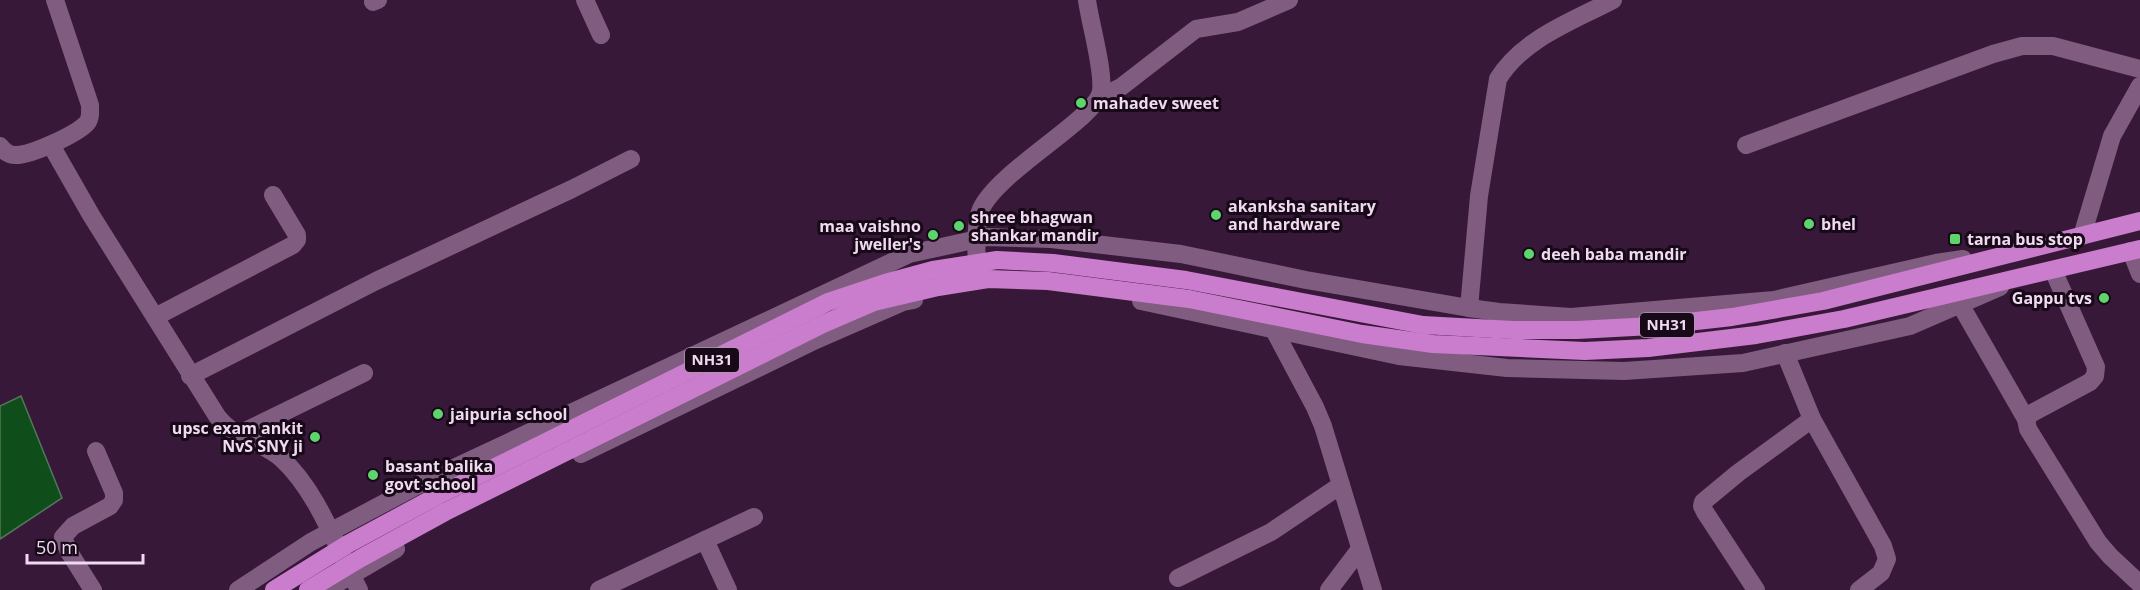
<svg xmlns="http://www.w3.org/2000/svg" width="2140" height="590" font-family="'Open Sans',sans-serif">
  <style>
    .water { fill: #0f4d1b; stroke: #52775b; stroke-width: 1.5 }
    .lines { fill: none; stroke-linecap: round; stroke-linejoin: round }
    .minor { stroke: #7f5c80; stroke-width: 18 }
    .highway { stroke: #ca7dcc; stroke-width: 18 }
    .poi-dot { fill: #5dd56c; stroke: #170917; stroke-width: 2 }
    .labels { text-anchor: middle; stroke-width: 6; stroke-linejoin: round; paint-order: stroke }
    .shield { fill: #170917; stroke: #ae9bae; stroke-width: 1.5 }
    .shield-label { font-size: 15px; font-weight: bold; fill: #efdaef }
    .poi-label { font-size: 16px; font-weight: bold; fill: #efdaef; stroke: #170917; text-anchor: start }
  </style>
  <rect width="100%" height="100%" fill="#371838"/>
  <!-- water -->
  <polygon class="water" points="21,396 62,498 0,539 0,406"/>
  <g class="lines">
    <!-- minor -->
    <g class="minor">
      <polyline points="585,0 601,35"/>
      <polyline points="373,2 378,0"/>
      <polyline points="1099,98 1121,87 1196,29 1238,22 1289,0"/>
      <path d="M51,145L91,215L217,416C234,439 262,441 282,459C317,491 337,548 359,590"/>
      <polyline points="1746,145 1993,54 2022,46 2053,46 2140,69"/>
      <path d="M0,146C4,151 8,155 15,155C30,156 77,134 87,123C91,118 90,111 90,105L55,0"/>
      <polyline points="2082,236 2112,136 2140,86"/>
      <polyline points="2131,251 2140,274"/>
      <polyline points="2053,270 2096,367 2095,376 2090,382 2032,413 2026,419 2028,429 2098,542 2110,556 2140,584"/>
      <path d="M977,277C977,258 974,226 981,209C999,170 1097,118 1101,91C1104,70 1090,23 1087,0"/>
      <polyline points="1141,301 1399,356 1507,368 1624,371 1743,363 1910,326 2000,287"/>
      <polyline points="1960,304 2026,419"/>
      <path d="M1469,308L1479,196L1498,79C1522,39 1573,21 1613,0"/>
      <polyline points="155,317 293,245 297,240 297,235 273,195"/>
      <polyline points="1274,330 1315,407 1323,426 1373,590"/>
      <polyline points="1785,353 1812,419 1883,546 1887,559 1881,573 1859,590"/>
      <polyline points="190,376 376,281 572,189 631,159"/>
      <polyline points="237,435 364,373"/>
      <polyline points="581,454 816,340 903,302 914,300"/>
      <polyline points="705,540 728,590"/>
      <polyline points="1178,578 1271,532 1341,485"/>
      <polyline points="93,590 69,552 63,537 73,526 110,506 114,500 114,493 96,451"/>
      <polyline points="238,590 311,542 422,483 909,254 987,237 1051,239 1181,254 1306,280 1469,308 1499,312 1571,317 1774,300 1936,263 1963,259"/>
      <polyline points="326,590 396,549"/>
      <polyline points="599,590 754,517"/>
      <polyline points="1329,590 1360,549"/>
      <polyline points="1756,590 1705,512 1702,506 1703,502 1738,473 1812,419"/>
    </g>
    <!-- highway -->
    <g class="highway">
      <polyline points="274,590 348,544 439,495 828,302 885,283 933,270 997,260 1053,263 1186,280 1423,325 1513,330 1577,330 1652,326 1732,317 1823,301 2140,221"/>
      <polyline points="308,590 361,558 445,512 823,324 874,302 938,287 988,279 1048,281 1189,299 1362,334 1433,344 1585,351 1648,348 1756,335 1844,319 2140,249"/>
    </g>
  </g>
  <!-- markers -->
  <g class="poi-dot">
    <circle cx="1081" cy="103" r="6"/>
    <circle cx="1216" cy="215" r="6"/>
    <circle cx="1809" cy="224" r="6"/>
    <circle cx="959" cy="226" r="6"/>
    <circle cx="933" cy="235" r="6"/>
    <rect x="1949" y="233" width="12" height="12" rx="3"/>
    <circle cx="1529" cy="254" r="6"/>
    <circle cx="2104" cy="298" r="6"/>
    <circle cx="438" cy="414" r="6"/>
    <circle cx="315" cy="437" r="6"/>
    <circle cx="373" cy="475" r="6"/>
  </g>
  <g class="labels">
    <!-- shield labels -->
    <g class="shield">
      <rect x="1640" y="313" width="54" height="24" rx="4.5"/>
      <rect x="685" y="348" width="54" height="24" rx="4.5"/>
    </g>
    <g class="shield-label">
      <text x="1667" y="330">NH31</text>
      <text x="712" y="365">NH31</text>
    </g>
    <!-- poi labels -->
    <g class="poi-label">
      <text x="1093" y="109">mahadev sweet</text>
      <text x="1228" y="212">akanksha sanitary<tspan x="1228" dy="18">and hardware</tspan></text>
      <text x="971" y="223">shree bhagwan<tspan x="971" dy="18">shankar mandir</tspan></text>
      <text x="1821" y="230">bhel</text>
      <text x="921" y="232" text-anchor="end">maa vaishno<tspan x="921" dy="18">jweller's</tspan></text>
      <text x="1967" y="245">tarna bus stop</text>
      <text x="1541" y="260">deeh baba mandir</text>
      <text x="2092" y="304" text-anchor="end">Gappu tvs</text>
      <text x="450" y="420">jaipuria school</text>
      <text x="303" y="434" text-anchor="end">upsc exam ankit<tspan x="303" dy="18">NvS SNY ji</tspan></text>
      <text x="385" y="472">basant balika<tspan x="385" dy="18">govt school</tspan></text>
    </g>
  </g>
  <!-- scale -->
  <path d="M27 554v9h116v-9" fill="none" stroke="#efdaef" stroke-width="3"/>
  <text x="36" y="554" font-size="18" fill="#efdaef" stroke="#170917" stroke-width="4.5" paint-order="stroke">50 m</text>
</svg>
